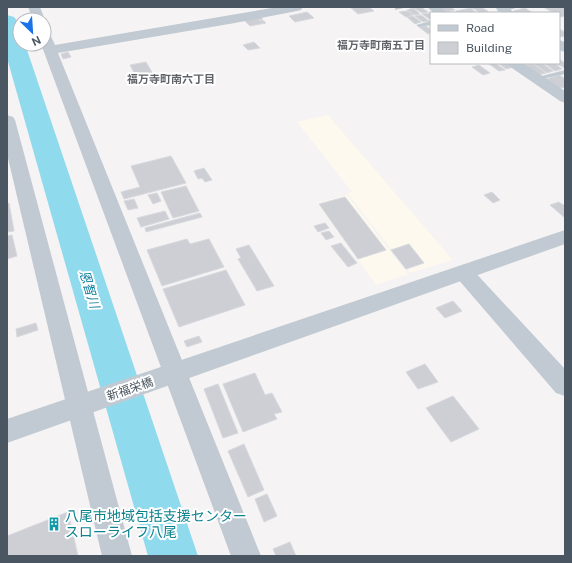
<svg xmlns="http://www.w3.org/2000/svg" width="572" height="563" font-family="'Public Sans','Noto Sans JP',sans-serif">
  <style>
    .commercial { fill: #fdf9ef }
    .lines { fill: none; stroke-linecap: round; stroke-linejoin: round }
    .river { fill: #90daee; fill-rule: evenodd }
    .building { fill: #cdcfd5; stroke: #d7d9de }
    .service { fill: #c1cad2; fill-rule: evenodd }
    .minor { fill: #c1cad2; fill-rule: evenodd }
    .tertiary { fill: #c1cad2; fill-rule: evenodd }
    .labels { text-anchor: middle; stroke-width: 4; stroke-linejoin: round; paint-order: stroke }
    .far-neighbourhood-label { font-size: 11px; font-weight: bold; fill: #5f6368; stroke: #fff }
    .street-label { font-size: 12px; fill: #4a5661; stroke: #fff }
    .water-label { font-size: 13px; font-style: italic; fill: #0c7c9b; stroke: #fff }
    .near-culture-label { font-size: 14px; fill: #0d838f; stroke: #fff; text-anchor: start }
  </style>
  <rect width="100%" height="100%" fill="#f5f3f3"/>
  <!-- commercial -->
  <g class="commercial">
    <polygon points="328,115 453,260 410,273 347,193 352,192 297,122"/>
    <polygon points="347,195 408,274 376,285 317,203"/>
  </g>
  <g class="lines">
    <!-- river -->
    <path class="river" d="M7,15L14,17C21,25 20,34 20,44H25L198,556H148L7,58Z"/>
  </g>
  <!-- building -->
  <g class="building">
    <polygon points="350,7 369,7 374,11 358,14"/>
    <polygon points="421,7 428,12 422,13 414,8"/>
    <polygon points="440,7 450,7 455,10 447,12"/>
    <polygon points="481,7 488,11 485,12 487,13 481,13 472,8"/>
    <polygon points="565,7 565,16 561,17 559,16 559,13 554,13 545,8"/>
    <polygon points="413,8 420,14 414,15 407,10"/>
    <polygon points="471,8 475,12 456,12 458,12 456,11"/>
    <polygon points="525,8 533,13 516,13 513,11"/>
    <polygon points="407,11 413,15 406,17 399,12"/>
    <polygon points="307,12 314,18 295,22 289,16"/>
    <polygon points="429,13 431,15 431,20 422,14"/>
    <polygon points="421,15 429,21 423,22 415,16"/>
    <polygon points="413,16 421,22 415,24 407,17"/>
    <polygon points="261,17 263,19 259,20 264,21 266,23 250,26 244,20"/>
    <polygon points="426,26 431,30 431,33 428,34 419,27"/>
    <polygon points="559,29 565,32 565,36 559,37"/>
    <polygon points="254,42 260,48 248,50 243,45"/>
    <polygon points="68,52 71,57 63,59 61,54"/>
    <polygon points="559,59 565,63 565,68 555,63 559,63"/>
    <polygon points="146,62 156,79 139,82 130,65"/>
    <polygon points="495,63 505,70 499,71 489,64"/>
    <polygon points="498,63 508,63 514,67 506,69"/>
    <polygon points="542,63 553,71 547,73 534,64"/>
    <polygon points="544,63 554,63 562,69 555,71"/>
    <polygon points="533,64 546,73 538,75 525,65"/>
    <polygon points="479,65 490,73 483,75 472,67"/>
    <polygon points="560,75 565,79 565,87 556,89 546,79"/>
    <polygon points="171,156 186,183 124,199 121,192 140,187 131,166"/>
    <polygon points="204,168 212,180 205,182 202,178 198,179 194,171"/>
    <polygon points="186,186 199,211 173,218 161,192"/>
    <polygon points="492,192 500,200 493,203 484,195"/>
    <polygon points="157,193 161,201 153,204 148,195"/>
    <polygon points="345,197 386,250 358,259 319,204"/>
    <polygon points="134,199 138,208 128,210 124,201"/>
    <polygon points="559,202 563,205 565,204 565,218 550,205"/>
    <polygon points="9,203 14,231 7,232 7,204"/>
    <polygon points="165,211 169,219 141,227 137,218"/>
    <polygon points="200,213 202,217 146,232 145,228"/>
    <polygon points="325,223 329,228 318,232 314,226"/>
    <polygon points="329,231 334,237 326,240 321,233"/>
    <polygon points="12,235 17,256 7,259 7,236"/>
    <polygon points="187,239 190,244 209,239 224,267 162,286 147,250"/>
    <polygon points="341,243 357,263 348,267 331,246"/>
    <polygon points="409,244 424,263 406,269 391,250"/>
    <polygon points="249,245 274,286 257,291 238,259 241,258 236,249"/>
    <polygon points="226,270 245,305 179,327 163,289"/>
    <polygon points="453,301 462,311 445,318 436,308"/>
    <polygon points="36,323 38,330 17,337 16,329"/>
    <polygon points="199,336 202,342 187,347 184,341"/>
    <polygon points="425,364 438,382 418,389 406,372"/>
    <polygon points="255,373 265,395 272,393 282,412 274,414 277,419 243,432 223,384"/>
    <polygon points="218,384 238,433 223,438 204,389"/>
    <polygon points="453,396 479,429 451,442 426,408"/>
    <polygon points="244,444 264,490 248,497 228,451"/>
    <polygon points="267,494 277,516 264,522 255,499"/>
    <polygon points="68,512 78,556 7,556 7,536"/>
    <polygon points="290,542 296,556 276,556 273,549"/>
  </g>
  <g class="lines">
    <!-- service -->
    <g class="service">
      <polygon points="398,7 408,7 395,10 395,8"/>
      <polygon points="508,7 519,7 503,12 500,10"/>
      <polygon points="431,21 431,25 419,27 416,25"/>
      <polygon points="565,70 565,74 537,80 534,78"/>
    </g>
    <!-- minor -->
    <g class="minor">
      <polygon points="28,7 40,7 45,20 44,22 44,20 33,20"/>
      <polygon points="278,7 303,7 301,10 297,11 235,23 58,53 261,556 231,556 41,44 44,44 44,31 49,32 55,45"/>
      <polygon points="427,7 441,7 448,13 434,13"/>
      <path d="M496,7H508L514,13C507,13 497,15 496,7Z"/>
      <polygon points="559,40 565,42 565,52 559,50"/>
      <polygon points="507,63 523,63 565,91 565,103 560,101 509,66"/>
      <polygon points="7,115 13,117 15,120 132,556 102,556 7,154"/>
      <polygon points="464,266 471,268 565,369 565,396 556,393 457,278 454,273 457,268"/>
    </g>
    <!-- tertiary -->
    <polygon class="tertiary" points="565,230 565,244 7,443 7,419"/>
  </g>
  <!-- icons -->
  <defs>
    <g id="building-bare" transform="scale(1.08)"><path d="M-4-6H4V6H1V3H-1V6H-4ZM-2.5-4.3h1.7v1.8h-1.7ZM.8-4.3h1.7v1.8H.8ZM-2.5-1h1.7V.8h-1.7ZM.8-1h1.7V.8H.8Z" fill="#0f9aa8" stroke="#fff" stroke-width="2.5" paint-order="stroke"/></g>
  </defs>
  <g fill-rule="evenodd">
    <use href="#building-bare" x="54" y="524"/>
  </g>
  <g class="labels">
    <!-- far-neighbourhood labels -->
    <g class="far-neighbourhood-label">
      <text x="381" y="49">福万寺町南五丁目</text>
      <text x="171" y="83">福万寺町南六丁目</text>
    </g>
    <!-- street labels -->
    <g class="street-label">
      <text transform="translate(130 389) rotate(-19)" y="4">新福栄橋</text>
    </g>
    <!-- water labels -->
    <g class="water-label">
      <text transform="translate(90 289) rotate(73)" y="5">恩智川</text>
    </g>
    <!-- near-culture labels -->
    <g class="near-culture-label">
      <text x="65" y="521">八尾市地域包括支援センター<tspan x="65" dy="16">スローライフ八尾</tspan></text>
    </g>
  </g>
  <!-- border -->
  <rect width="572" height="563" fill="none" stroke="#4a5661" stroke-width="16"/>
  <!-- legend -->
  <rect x="430" y="12" width="130" height="52" fill="#ffffff" stroke="#b7bbc0"/>
  <rect x="438" y="25" width="20" height="6" fill="#c1cad2" stroke="#b7bbc0"/>
  <text x="466" y="32" font-size="12" fill="#4a5661">Road</text>
  <rect x="438" y="42" width="20" height="12" fill="#cdcfd5" stroke="#b7bbc0"/>
  <text x="466" y="52" font-size="12" fill="#4a5661">Building</text>
  <!-- north arrow -->
  <g transform="translate(32 32) rotate(155)"><circle r="19" fill="#ffffff" stroke="#b7bbc0"/>
  <path d="M0-3L7 15L0 10L-7 15Z" fill="#1a73e8"/>
  <text y="-6" font-size="11" font-weight="bold" text-anchor="middle" fill="#4a5661">N</text>
  </g>
</svg>
